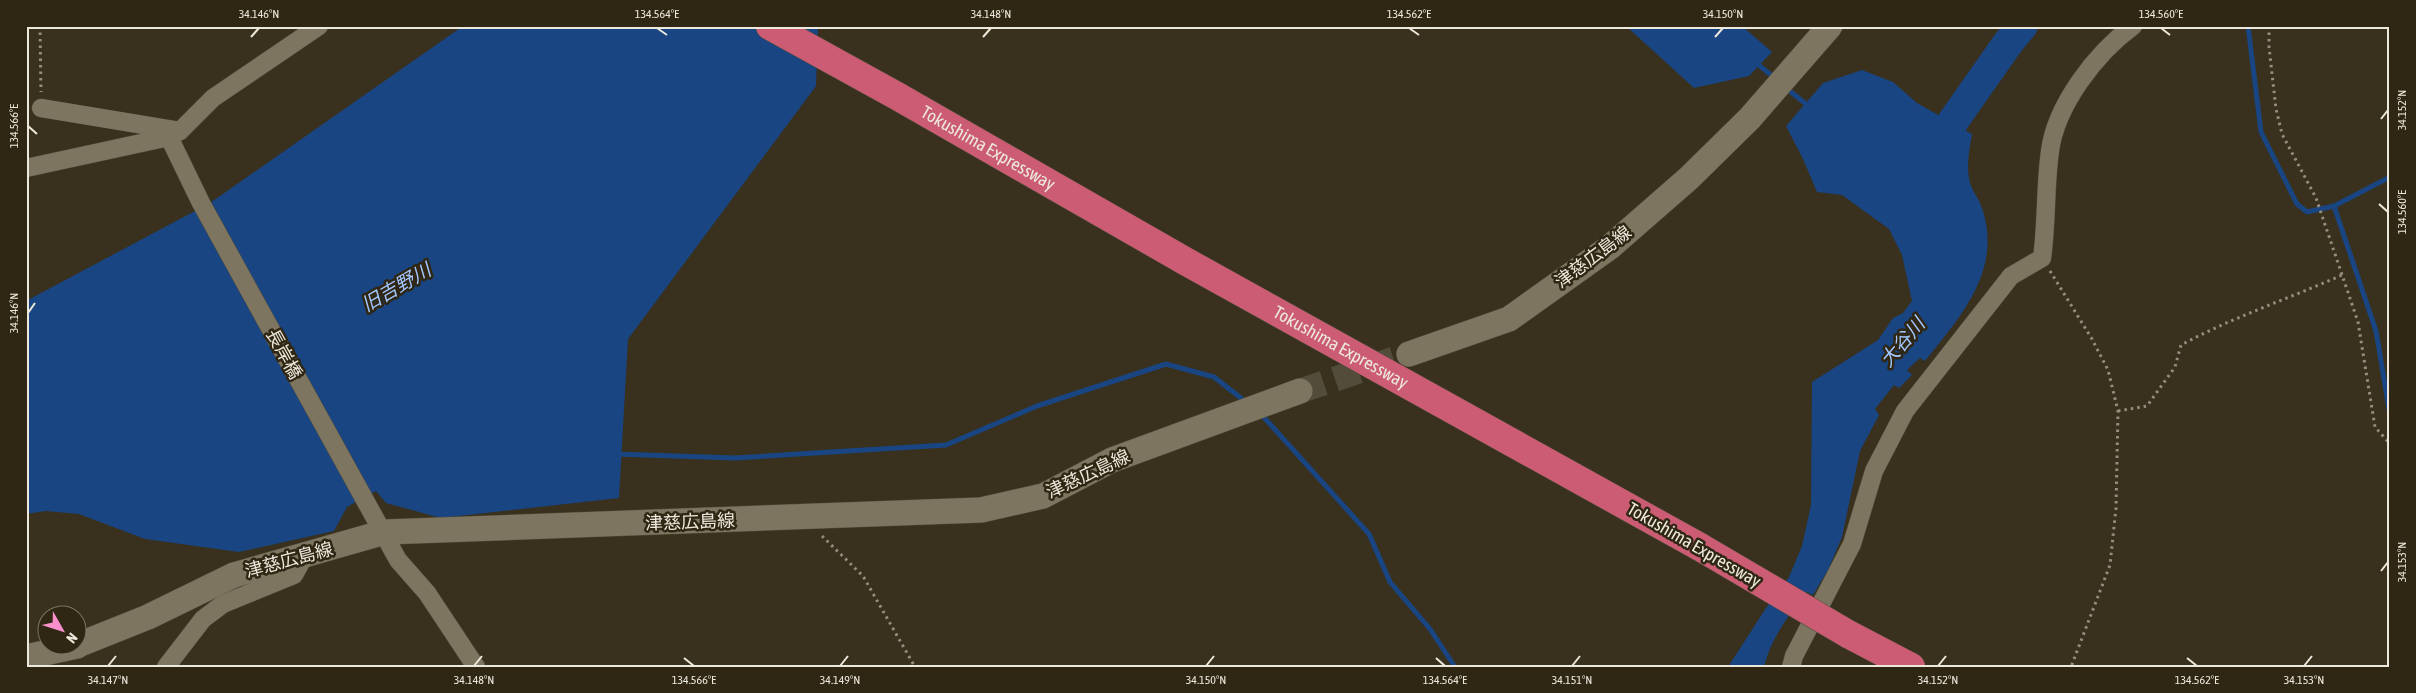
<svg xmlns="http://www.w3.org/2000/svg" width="2416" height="693" font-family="'Asap Condensed','Noto Sans JP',sans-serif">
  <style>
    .water { fill: #194582 }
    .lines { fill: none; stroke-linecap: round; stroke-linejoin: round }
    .stream { stroke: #194582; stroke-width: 5 }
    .river { stroke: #194582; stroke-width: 31 }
    .secondary-tunnel { stroke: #544c3a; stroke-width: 25; stroke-dasharray: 25 12; stroke-linecap: butt }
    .minor-casing { stroke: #554f3e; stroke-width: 19 }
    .secondary-casing { stroke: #554f3e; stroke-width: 26 }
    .motorway-casing { stroke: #554f3e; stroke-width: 29 }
    .path { stroke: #958e7f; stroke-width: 3; stroke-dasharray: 2.5 4; stroke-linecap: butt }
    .minor { stroke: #7d755f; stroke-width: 18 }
    .secondary { stroke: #7d755f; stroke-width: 25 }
    .motorway { stroke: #cb5c73; stroke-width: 28 }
    .motorway-bridge-casing { stroke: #554f3e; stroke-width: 29; stroke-linecap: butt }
    .motorway-bridge { stroke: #cb5c73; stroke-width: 28 }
    .ticks { fill: none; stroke: #ede8dc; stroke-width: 2 }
    .labels { text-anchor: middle; stroke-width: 5; stroke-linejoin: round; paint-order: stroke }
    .street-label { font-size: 18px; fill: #ede8dc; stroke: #2f2714 }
    .water-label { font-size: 19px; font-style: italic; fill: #a3c8ff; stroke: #2f2714 }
    .neatline { fill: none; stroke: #ede8dc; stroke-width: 2 }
    .ticks-label { font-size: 12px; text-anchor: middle; fill: #ede8dc }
  </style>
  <rect width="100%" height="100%" fill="#39311e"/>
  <!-- water -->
  <g class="water">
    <polygon points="463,26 818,26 816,86 628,339 619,498 441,518 386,503 376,491 347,507 334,531 239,552 145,539 79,514 46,511 26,514 26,301 210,203"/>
    <polygon points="1626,26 1742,26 1772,52 1749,76 1694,88"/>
    <path d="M1862,70L1893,82L1917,103L1972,134C1969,151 1966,166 1970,183C1973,192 1979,199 1982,208C2003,270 1961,316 1925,361L1920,358L1907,370L1912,375L1899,388L1894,385L1875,409L1879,415L1860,451L1842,537L1828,570L1813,595L1806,592C1789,615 1771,638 1764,667H1728L1766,608L1789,577L1802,546L1811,505L1812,382L1878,340L1893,318L1903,313L1912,301L1902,255L1889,229L1842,195L1817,192L1803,159L1786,126L1823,83Z"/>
  </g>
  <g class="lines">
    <!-- stream -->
    <g class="stream">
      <polyline points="2248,26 2261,132 2297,204 2307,212 2334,206 2390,177"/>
      <polyline points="1755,62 1776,79"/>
      <polyline points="1786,88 1811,108"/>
      <polyline points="2334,206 2376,331 2390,415"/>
      <polyline points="1260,413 1369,534 1390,582 1430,629 1455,667"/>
      <polyline points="615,454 735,458 946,445 1037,406 1166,364 1214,377 1246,402"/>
    </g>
    <!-- river -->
    <polyline class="river" points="1931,159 1937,144 2008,43 2022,26"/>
    <!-- secondary-tunnel -->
    <polyline class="secondary-tunnel" points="1300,391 1409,354"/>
    <!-- minor casing -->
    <g class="minor-casing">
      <g id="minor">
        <polyline points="319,26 213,98 180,131 169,137 201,203 398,560 427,593 476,667"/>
        <polyline points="41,108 180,131"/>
        <polyline points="26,168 169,137"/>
        <polyline points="166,667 203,619 223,604 294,575 304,557"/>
        <path d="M1791,667L1794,656L1852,544L1874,471L1905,411L2011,276L2042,258C2047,223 2045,186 2050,151C2056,105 2096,53 2133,26"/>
      </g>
    </g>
    <!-- secondary casing -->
    <g class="secondary-casing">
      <g id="secondary">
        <polyline points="1409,354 1509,319 1610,247 1689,178 1750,118 1830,26"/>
        <polyline points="78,645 148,617 234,575 385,532 981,510 1043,496 1112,460 1300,391"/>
        <polyline points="26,657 77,646"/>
      </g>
    </g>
    <!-- motorway casing -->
    <g class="motorway-casing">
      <g id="motorway">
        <path id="s1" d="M770,26L897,96L1185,261L1700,547"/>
        <polyline points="1848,634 1911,667"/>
      </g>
    </g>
    <!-- path -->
    <g class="path">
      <polyline points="40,26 41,92"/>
      <polyline points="2269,26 2269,47 2276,109 2282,134 2316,198 2358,322 2375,427 2390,444"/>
      <polyline points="2050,271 2092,339 2108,370 2118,411 2116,508 2110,565 2071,667"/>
      <path d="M2118,411L2147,406L2175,367L2181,345C2233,317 2288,299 2342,275"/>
      <polyline points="822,536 863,576 915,667"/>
    </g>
    <!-- minor -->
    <use href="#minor" class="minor"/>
    <!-- secondary -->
    <use href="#secondary" class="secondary"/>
    <!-- motorway -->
    <use href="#motorway" class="motorway"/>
    <!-- motorway-bridge casing -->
    <g class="motorway-bridge-casing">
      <polyline id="motorway-bridge" points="1700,547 1848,634"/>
    </g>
    <!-- motorway-bridge -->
    <use href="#motorway-bridge" class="motorway-bridge"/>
  </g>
  <!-- ticks -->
  <path class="ticks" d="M657,28L667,35M1409,28L1419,35M2161,28L2170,35M251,37L259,28M983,37L991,28M1715,37L1723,28M2381,119L2388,110M28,126L37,134M2379,204L2388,212M28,313L35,303M2381,571L2388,562M684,658L694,666M1436,658L1445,666M2187,658L2197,666M108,666L116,656M474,666L482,656M840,666L848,656M1206,666L1214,656M1572,666L1580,656M1938,666L1946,656M2304,666L2312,656"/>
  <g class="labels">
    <!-- street labels -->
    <g class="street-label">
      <text dy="6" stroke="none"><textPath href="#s1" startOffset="250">Tokushima Expressway</textPath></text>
      <text transform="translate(1593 257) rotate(-37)" y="6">津慈広島線</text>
      <text dy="6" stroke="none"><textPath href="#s1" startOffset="655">Tokushima Expressway</textPath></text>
      <text transform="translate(284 354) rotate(61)" y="6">長岸橋</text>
      <text transform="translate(1088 474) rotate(-25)" y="6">津慈広島線</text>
      <text transform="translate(690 522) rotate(-2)" y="6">津慈広島線</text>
      <text transform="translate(1694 545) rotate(30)" y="6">Tokushima Expressway</text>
      <text transform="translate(289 560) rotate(-15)" y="6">津慈広島線</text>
    </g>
    <!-- water labels -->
    <g class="water-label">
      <text transform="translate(396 287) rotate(-30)" y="7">旧吉野川</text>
      <text transform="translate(1902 342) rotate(-50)" y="7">大谷川</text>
    </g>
  </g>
  <!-- border -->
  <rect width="2416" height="693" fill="none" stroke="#2f2714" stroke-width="55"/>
  <!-- north arrow -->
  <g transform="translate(62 630) rotate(129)"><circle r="24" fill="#2f2714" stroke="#7b7464"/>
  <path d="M0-4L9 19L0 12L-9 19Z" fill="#f890cc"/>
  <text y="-8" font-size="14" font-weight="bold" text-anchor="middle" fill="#ede8dc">N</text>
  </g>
  <rect x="28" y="28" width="2360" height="638" class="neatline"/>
  <g class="ticks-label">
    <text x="259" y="18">34.146°N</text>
    <text x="657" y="18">134.564°E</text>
    <text x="991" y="18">34.148°N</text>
    <text x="1409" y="18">134.562°E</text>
    <text x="1723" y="18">34.150°N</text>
    <text x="2161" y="18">134.560°E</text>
    <text transform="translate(2402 110) rotate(-90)" y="4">34.152°N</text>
    <text transform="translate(14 126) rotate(-90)" y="4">134.566°E</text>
    <text transform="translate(2402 212) rotate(-90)" y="4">134.560°E</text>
    <text transform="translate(14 313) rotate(-90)" y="4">34.146°N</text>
    <text transform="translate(2402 562) rotate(-90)" y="4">34.153°N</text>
    <text x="108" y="684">34.147°N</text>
    <text x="474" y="684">34.148°N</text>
    <text x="694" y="684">134.566°E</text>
    <text x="840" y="684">34.149°N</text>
    <text x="1206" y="684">34.150°N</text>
    <text x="1445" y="684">134.564°E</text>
    <text x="1572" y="684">34.151°N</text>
    <text x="1938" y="684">34.152°N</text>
    <text x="2197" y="684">134.562°E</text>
    <text x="2304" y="684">34.153°N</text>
  </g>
</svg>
